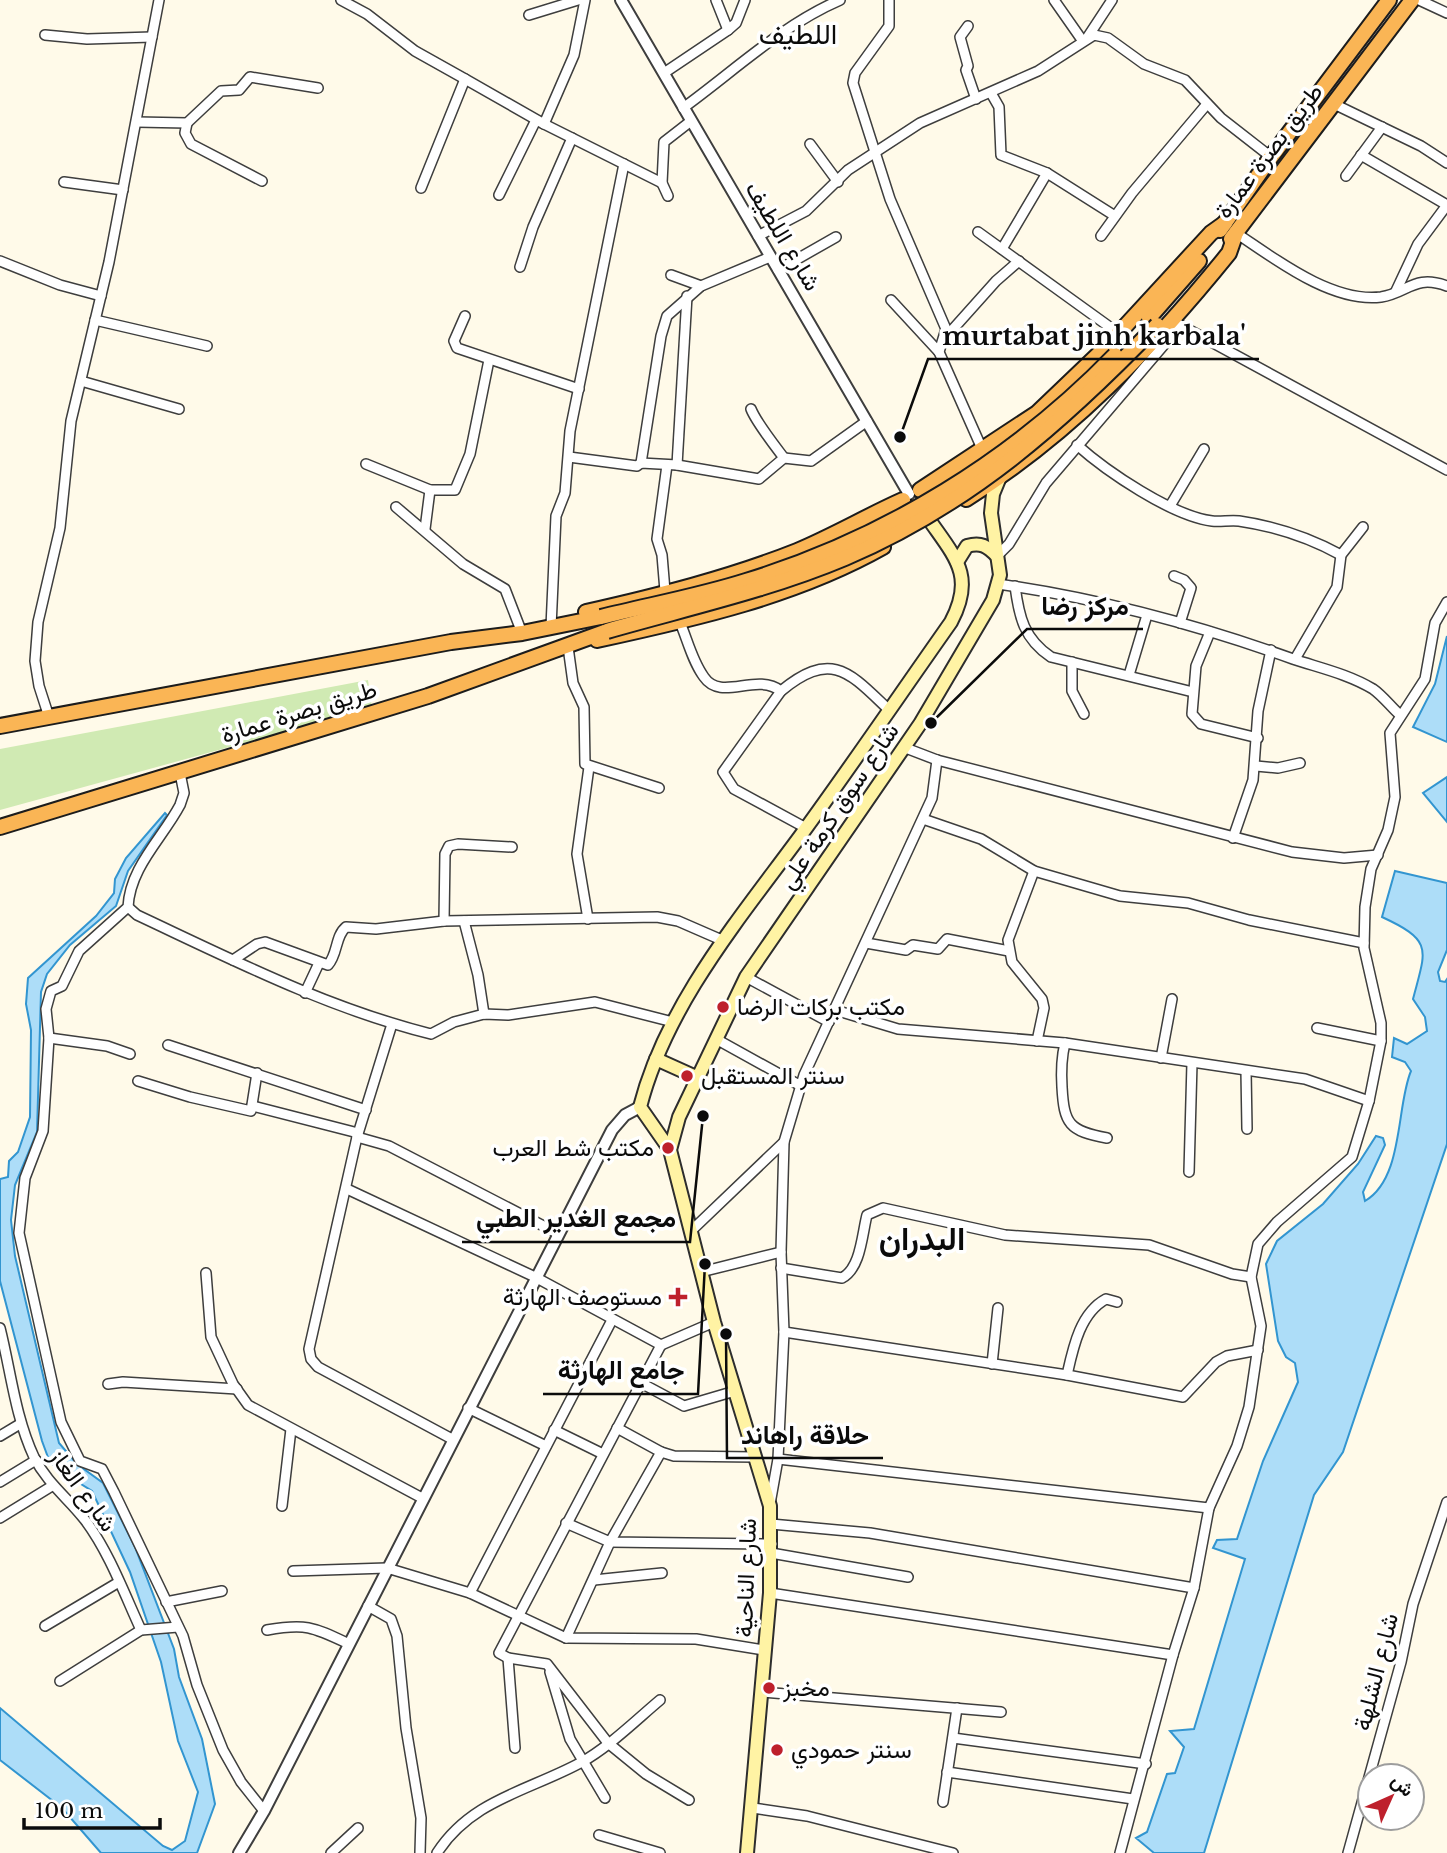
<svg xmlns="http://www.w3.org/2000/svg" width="1447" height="1853" font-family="'Libre Baskerville',Vazirmatn,serif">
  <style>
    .green { fill: #d0eab3 }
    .water { fill: #adddf8; stroke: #3295d0; stroke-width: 2 }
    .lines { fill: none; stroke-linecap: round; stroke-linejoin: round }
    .minor-casing { stroke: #3e3e3e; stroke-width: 12 }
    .tertiary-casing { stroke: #3e3e3e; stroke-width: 14 }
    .secondary-casing { stroke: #2d2d2d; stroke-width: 16 }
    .trunk-casing { stroke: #1c1c1c; stroke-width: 18 }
    .minor { stroke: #fff; stroke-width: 9 }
    .tertiary { stroke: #fff; stroke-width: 10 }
    .secondary { stroke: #fff3a4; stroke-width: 12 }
    .trunk { stroke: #fab555; stroke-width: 14 }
    .trunk-bridge-casing { stroke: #1c1c1c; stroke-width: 18; stroke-linecap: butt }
    .trunk-bridge { stroke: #fab555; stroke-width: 14 }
    .poi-dot { fill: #be202c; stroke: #fff; stroke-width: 2.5 }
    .labels { text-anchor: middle; stroke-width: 7; stroke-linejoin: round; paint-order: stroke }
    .street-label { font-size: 24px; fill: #0b0b0b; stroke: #fff }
    .poi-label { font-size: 24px; fill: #0b0b0b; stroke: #fff; text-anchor: start }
    .quarter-label { font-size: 28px; fill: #0b0b0b; stroke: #fff }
    .district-label { font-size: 32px; font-weight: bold; fill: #0b0b0b; stroke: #fff }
    .leader { fill: none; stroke: #0b0b0b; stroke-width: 2.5 }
    .callout-dot { fill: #0b0b0b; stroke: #fff; stroke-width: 2.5 }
    .callout-label { font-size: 26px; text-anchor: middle; font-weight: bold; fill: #0b0b0b; stroke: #fff; stroke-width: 7; stroke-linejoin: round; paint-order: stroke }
  </style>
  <rect width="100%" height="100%" fill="#fffae9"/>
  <!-- green -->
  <polygon class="green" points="368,680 372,708 0,810 0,749"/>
  <!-- water -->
  <g class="water">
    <polygon points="1447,636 1447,742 1413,727 1435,684"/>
    <polygon points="1447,777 1447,822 1423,793"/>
    <polygon points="165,813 167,815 128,871 116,906 70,945 47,974 41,992 37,1132 15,1185 11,1220 15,1256 59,1443 77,1464 103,1483 135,1547 174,1649 179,1677 202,1739 215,1804 197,1853 101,1853 62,1808 0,1760 0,1708 163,1846 172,1850 185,1841 198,1792 178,1741 161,1662 130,1572 92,1491 57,1469 49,1460 42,1441 0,1281 0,1179 8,1177 9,1161 18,1152 30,1117 31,1030 26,1004 28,978 96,916 114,893 115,879 126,858"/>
    <path d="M1395,871L1447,883V950L1438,972L1440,981L1445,982L1447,979V1144L1343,1452L1314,1495L1204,1853H1154L1136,1838L1147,1832L1167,1774L1175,1773L1184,1747L1170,1731L1194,1729L1245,1559L1213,1548L1217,1540L1237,1539L1263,1461L1298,1382L1295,1363L1286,1357L1278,1341L1266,1264L1277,1241L1323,1204L1358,1164L1376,1136L1383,1138L1385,1145L1363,1192L1365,1201C1404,1178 1396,1106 1411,1071L1405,1062L1392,1057L1394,1038L1407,1044L1427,1031L1425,1017L1413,999C1426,949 1434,941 1382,917Z"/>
  </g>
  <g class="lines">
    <!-- minor casing -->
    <g class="minor-casing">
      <g id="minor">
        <polyline points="341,0 367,14 415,51 465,79 544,124 662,183"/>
        <polyline points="716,0 728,30"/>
        <polyline points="889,0 889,26 855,73 853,83 890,199 946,329 939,352 983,451"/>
        <polyline points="1054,0 1082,40"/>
        <polyline points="1419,0 1447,13"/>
        <polyline points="529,15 578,0"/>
        <polyline points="968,26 960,37 968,66 966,70 976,99"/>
        <polyline points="45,35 87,39 152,37"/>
        <polyline points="1087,38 1112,0"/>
        <polyline points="664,73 728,30 736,23 745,0"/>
        <polyline points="991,93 999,107 1001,155 1047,173 1115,216"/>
        <polyline points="1334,104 1421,146 1447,163"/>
        <path d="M683,108C734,71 782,25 840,0"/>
        <polyline points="137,122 187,123 221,91 239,90 250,77 318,88"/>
        <polyline points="187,123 185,133 191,144 262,181"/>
        <polyline points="544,124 574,55 585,0"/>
        <polyline points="810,144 838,182"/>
        <polyline points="1361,155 1447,205"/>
        <polyline points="1346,176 1382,127"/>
        <polyline points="64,182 123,190"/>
        <polyline points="421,188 465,79"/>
        <polyline points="499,195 536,120"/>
        <polyline points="668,196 662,183 664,142 691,121"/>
        <polyline points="978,232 1118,333"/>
        <path d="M1236,233C1274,258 1331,303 1381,297C1408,293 1414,274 1447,286"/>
        <polyline points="758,236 806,211 848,170 920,123 1038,71 1094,35 1108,38 1144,64 1185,80 1221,118 1271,157"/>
        <polyline points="1101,236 1132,193 1207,104"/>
        <polyline points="1002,249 1047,173"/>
        <polyline points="0,261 60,285 101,296"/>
        <polyline points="520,267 533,227 572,138"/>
        <polyline points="778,270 836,237"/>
        <polyline points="671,275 701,286"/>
        <polyline points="1396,291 1418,244 1447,205"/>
        <polyline points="891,300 939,352"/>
        <polyline points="465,316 454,341 457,348 579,389"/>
        <polyline points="95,320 207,346"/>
        <polyline points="1171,320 1447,470"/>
        <polyline points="945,338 996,281 1019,261"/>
        <polyline points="81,381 179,409"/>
        <path d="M751,409C756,422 775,446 784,458"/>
        <path d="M1077,445C1106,471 1172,516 1212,521C1220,522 1230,520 1239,521C1273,526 1310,538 1341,555"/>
        <polyline points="569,457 637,466 641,463 677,465 759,479 784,458 811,461 867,421"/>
        <polyline points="641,463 661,336 667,316 701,286 770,257"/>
        <polyline points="366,464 430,490 455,490 470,454 489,360"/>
        <polyline points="677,465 687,296"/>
        <polyline points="1170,506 1204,449"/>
        <polyline points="396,507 463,564 505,589 522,633"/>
        <polyline points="425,529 430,490"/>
        <polyline points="997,556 1009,544 1046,483 1180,326"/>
        <polyline points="1174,576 1184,580 1191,588 1180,623"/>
        <path d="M998,584C1098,598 1198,625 1293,659C1320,668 1348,674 1373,689C1383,696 1391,707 1400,715"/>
        <path d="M1015,586C1019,617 1024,639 1051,657L1193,692"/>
        <polyline points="665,591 662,555 657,539 667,465"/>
        <path d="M679,620C687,638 692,661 704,677C721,702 756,672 781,691"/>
        <polyline points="551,627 556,516 565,493 570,431 624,164"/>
        <polyline points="1210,632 1196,666 1192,714 1201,724 1258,738"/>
        <polyline points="568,647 573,683 584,707 585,764 659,788"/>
        <polyline points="1295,659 1337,587 1341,555 1363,527"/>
        <polyline points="1072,662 1072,691 1084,714"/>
        <polyline points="1129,675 1147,615"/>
        <polyline points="49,717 39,686 35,661 38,622 60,528 71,421 109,262 159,0"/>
        <polyline points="903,747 937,760 1292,852 1344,858 1378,855"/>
        <polyline points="1256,766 1278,768 1300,763"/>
        <path d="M180,773L184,793L180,805C162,839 130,867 128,907L79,951L62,986L51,991L46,1009L49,1038L43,1131L25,1178L19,1233L61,1422L80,1461L102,1469L114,1492L183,1636L197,1685L223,1750L241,1782L264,1811"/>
        <polyline points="923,819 981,839 1034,871 1120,896 1188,903 1249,920 1364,943"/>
        <path d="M806,828L734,789L723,772L781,691C832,649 850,673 889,710"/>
        <polyline points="1233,838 1253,780 1258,711 1271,650"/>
        <polyline points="1034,871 1008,940 1012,962 1042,999 1044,1008 1037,1041"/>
        <path d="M128,907L137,915C233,960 327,1008 431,1034L454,1022L484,1014L508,1015L595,1002L673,1022"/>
        <polyline points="588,919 577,854 589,767"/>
        <polyline points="444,921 445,854 449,846 458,844 512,847"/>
        <polyline points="464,921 478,975 484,1014"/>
        <polyline points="866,943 906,950 913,945 938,949 947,939 1009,951"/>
        <path d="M233,960L257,944L265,942L328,965C338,954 335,936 346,927L376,929L444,921L657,917L678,921L724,941"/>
        <polyline points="746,977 829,1022"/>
        <polyline points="305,993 319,963"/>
        <polyline points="835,1010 898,1029 1065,1043 1305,1079 1369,1101"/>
        <polyline points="392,1024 357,1137 309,1349 311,1359 318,1367 452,1439"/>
        <polyline points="1317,1028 1381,1041"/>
        <polyline points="49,1038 107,1046 130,1054"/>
        <polyline points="716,1039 801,1086"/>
        <path d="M1065,1043C1061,1059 1061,1071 1062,1087C1064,1124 1069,1131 1107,1138"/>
        <polyline points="168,1045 366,1110"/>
        <polyline points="1161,1058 1172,999"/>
        <polyline points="1246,1071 1247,1129"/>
        <polyline points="138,1081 190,1097 251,1111 257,1073"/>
        <polyline points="253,1106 358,1133"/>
        <polyline points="357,1137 389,1146 557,1233"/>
        <polyline points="1189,1172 1192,1063"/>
        <polyline points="347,1189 535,1277 661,1345 714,1322"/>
        <polyline points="691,1231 784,1142"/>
        <path d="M781,1268L842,1278C861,1268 862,1234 867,1215L883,1208L1005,1235L1149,1245L1232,1274L1251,1277"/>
        <polyline points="701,1272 781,1252"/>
        <polyline points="206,1273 211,1337 233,1384 248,1405 422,1498"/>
        <path d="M0,1328C11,1372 15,1416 34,1457C47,1483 68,1498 85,1520C109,1552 124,1593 141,1630"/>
        <polyline points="784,1332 1067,1375 1183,1397 1216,1362 1227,1356 1258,1350"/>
        <polyline points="661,1345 499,1653 508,1658 547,1664 608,1743 646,1774 689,1800"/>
        <polyline points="992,1364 998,1308"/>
        <path d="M1067,1375C1073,1348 1080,1313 1106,1299L1117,1302"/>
        <polyline points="641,1383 684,1406 735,1391"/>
        <polyline points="108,1384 123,1382 237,1389"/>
        <polyline points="468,1408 546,1446"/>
        <polyline points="617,1428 661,1452"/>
        <polyline points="554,1430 603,1454"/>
        <polyline points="0,1436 20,1424"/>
        <polyline points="778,1459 1209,1508"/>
        <polyline points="0,1482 36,1460"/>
        <polyline points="770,1504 778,1459 784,1332 781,1252 784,1142 804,1075 932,798 937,760"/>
        <polyline points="282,1506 291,1429"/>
        <polyline points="0,1518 52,1486"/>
        <polyline points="566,1523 610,1542 772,1544"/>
        <polyline points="771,1524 870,1533 1194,1588"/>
        <polyline points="771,1553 908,1577"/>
        <polyline points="293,1571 387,1568 470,1593 566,1638 696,1639 764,1650"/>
        <polyline points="594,1580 662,1573"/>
        <polyline points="470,1593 612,1320"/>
        <polyline points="770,1593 1173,1655 1194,1588 1209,1508 1237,1446 1249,1407 1261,1326 1251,1277 1258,1244 1277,1222 1352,1157 1369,1101 1381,1041 1381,1023 1364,948 1365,907 1371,869 1388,830 1395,797 1390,733 1425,679 1435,623 1447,602"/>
        <polyline points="166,1602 222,1591"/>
        <polyline points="368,1606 391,1619 397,1636 406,1728 421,1818 420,1853"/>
        <polyline points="45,1626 119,1582"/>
        <path d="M267,1630C306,1623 313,1627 349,1644"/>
        <polyline points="566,1638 610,1542 661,1452 674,1456 754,1457"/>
        <polyline points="508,1658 515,1748"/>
        <polyline points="550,1672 570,1739 605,1798"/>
        <polyline points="60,1681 141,1630 178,1627"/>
        <polyline points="762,1692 1001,1712"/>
        <polyline points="953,1738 1146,1764"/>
        <polyline points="947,1772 1133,1799"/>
        <polyline points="943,1802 957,1708"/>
        <polyline points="753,1808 807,1816 953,1853"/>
        <polyline points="599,1835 660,1853"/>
        <polyline points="331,1853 358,1828"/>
        <path d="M437,1853C471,1800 528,1791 580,1763C609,1747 635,1721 660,1700"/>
        <polyline points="1120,1853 1173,1655"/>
        <polyline points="1348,1853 1401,1662 1413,1604 1447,1502"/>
      </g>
    </g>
    <!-- tertiary casing -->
    <g class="tertiary-casing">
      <g id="tertiary">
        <polyline points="621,0 909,494"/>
        <polyline points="239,1853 264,1811 612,1130 625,1115 640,1107"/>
      </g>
    </g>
    <!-- secondary casing -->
    <g class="secondary-casing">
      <g id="secondary">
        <path d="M957,562L967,546C981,542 987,546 997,556"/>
        <polyline points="656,1059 696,1077"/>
        <path d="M670,1150L640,1107C666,1005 740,918 801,835C852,765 901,693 951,622C975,577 956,558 930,521"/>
        <polyline points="747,1853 770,1593 770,1506 714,1322 670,1150 679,1117 746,977 920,724 993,600 1000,575 991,513 993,494 1000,477"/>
      </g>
    </g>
    <!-- trunk casing -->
    <g class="trunk-casing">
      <g id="trunk">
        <polyline points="1220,230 1271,157 1389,0"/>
        <polyline points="1231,239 1412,0"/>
        <polyline points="1149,318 1199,261"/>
        <polyline points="920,490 1037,413 1106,347 1211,233 1225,223"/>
        <path d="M966,499C1069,435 1153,347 1229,253L1236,233"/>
        <path d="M586,612C657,596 729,578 797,551C833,536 867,516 903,500"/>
        <path d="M597,640C694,619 796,596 883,547"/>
        <polyline points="0,726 451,642 522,633 601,617"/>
        <polyline points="0,827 428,696 607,631"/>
      </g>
    </g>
    <!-- minor -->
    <use href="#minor" class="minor"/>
    <!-- tertiary -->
    <use href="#tertiary" class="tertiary"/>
    <!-- secondary -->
    <use href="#secondary" class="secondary"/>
    <!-- trunk -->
    <use href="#trunk" class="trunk"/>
    <!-- trunk-bridge casing -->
    <g class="trunk-bridge-casing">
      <g id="trunk-bridge">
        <path d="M601,617C649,605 699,596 746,581C886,538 1013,460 1115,355"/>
        <path d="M607,631C687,608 769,590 845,558C970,505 1064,421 1157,325"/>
      </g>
    </g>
    <!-- trunk-bridge -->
    <use href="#trunk-bridge" class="trunk-bridge"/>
  </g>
  <!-- markers -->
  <g class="poi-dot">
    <circle cx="723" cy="1007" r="7"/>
    <circle cx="687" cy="1076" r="7"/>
    <circle cx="668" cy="1148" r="7"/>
    <path d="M674.5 1286.5h7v7h7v7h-7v7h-7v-7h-7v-7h7z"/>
    <circle cx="769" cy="1688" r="7"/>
    <circle cx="777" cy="1750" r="7"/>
  </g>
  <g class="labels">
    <!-- street labels -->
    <g class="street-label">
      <text transform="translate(1269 151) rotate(-53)" y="8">طريق بصرة عمارة</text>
      <text transform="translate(783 236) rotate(59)" y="8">شارع اللطيف</text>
      <text transform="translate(299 712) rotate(-17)" y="8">طريق بصرة عمارة</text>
      <text transform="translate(839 806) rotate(-56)" y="8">شارع سوق كرمة علي</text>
      <text transform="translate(83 1490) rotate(54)" y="8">شارع الغاز</text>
      <text transform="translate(746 1578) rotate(-88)" y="8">شارع الناحية</text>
      <text transform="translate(1376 1672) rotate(-76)" y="8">شارع الشلهة</text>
    </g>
    <!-- poi labels -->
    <g class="poi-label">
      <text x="737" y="1015">مكتب بركات الرضا</text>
      <text x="701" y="1084">سنتر المستقبل</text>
      <text x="654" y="1156" text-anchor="end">مكتب شط العرب</text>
      <text x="662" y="1305" text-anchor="end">مستوصف الهارثة</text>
      <text x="783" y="1696">مخبز</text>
      <text x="791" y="1758">سنتر حمودي</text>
    </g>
    <!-- quarter labels -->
    <g class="quarter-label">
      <text x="798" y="44">اللطيف</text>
    </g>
    <!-- district labels -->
    <g class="district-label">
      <text x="922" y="1250">البدران</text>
    </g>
  </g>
  <!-- callouts -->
  <path class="leader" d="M900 437L928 359H1259M931 723L1027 629H1143M703 1116L690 1242H462M705 1264L698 1394H543M726 1334L727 1458H883"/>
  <g class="callout-dot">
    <circle cx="900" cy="437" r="7"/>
    <circle cx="931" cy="723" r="7"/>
    <circle cx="703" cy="1116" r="7"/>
    <circle cx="705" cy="1264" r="7"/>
    <circle cx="726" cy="1334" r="7"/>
  </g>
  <g class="callout-label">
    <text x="1094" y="345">murtabat jinh karbala'</text>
    <text x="1085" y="615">مركز رضا</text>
    <text x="576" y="1227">مجمع الغدير الطبي</text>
    <text x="621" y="1379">جامع الهارثة</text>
    <text x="805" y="1444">حلاقة راهاند</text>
  </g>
  <!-- north arrow -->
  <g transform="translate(1391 1797) rotate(45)"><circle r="33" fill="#ffffff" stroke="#9d9d9d" stroke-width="2"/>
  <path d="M0-5L12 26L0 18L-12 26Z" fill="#be202c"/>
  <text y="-10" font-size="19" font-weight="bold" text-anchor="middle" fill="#0b0b0b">ش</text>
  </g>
  <!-- scale -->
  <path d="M24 1818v10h136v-10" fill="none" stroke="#0b0b0b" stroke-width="3.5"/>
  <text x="35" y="1818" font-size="21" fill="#0b0b0b" stroke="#ffffff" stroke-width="5" paint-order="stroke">100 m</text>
</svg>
